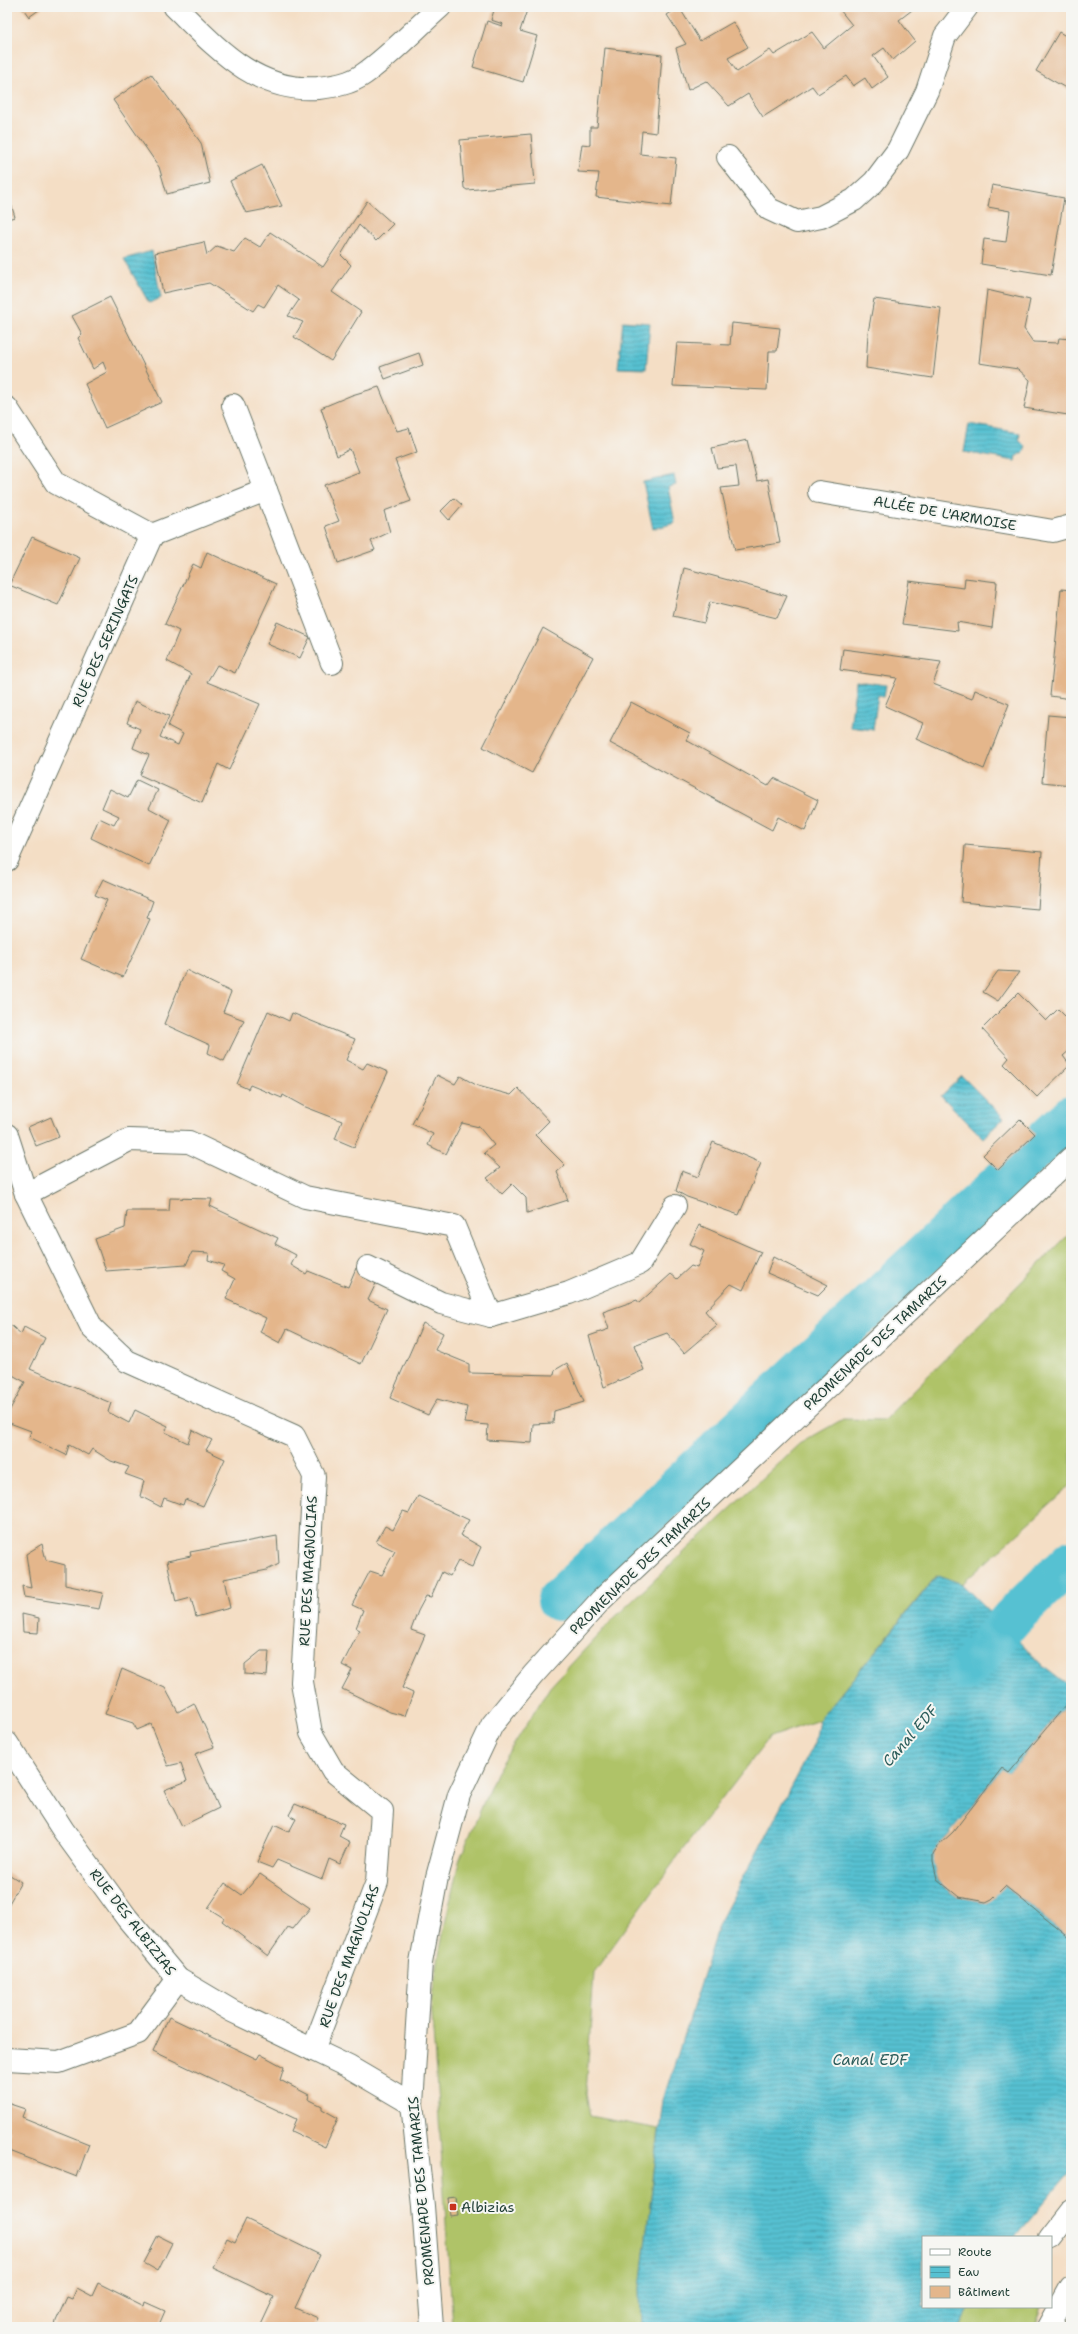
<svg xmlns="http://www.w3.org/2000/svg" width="1078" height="2334" font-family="'Shantell Sans',sans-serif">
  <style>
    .grass { fill: #afc368; stroke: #67804e }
    .water { fill: url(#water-rules); stroke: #3a7f83 }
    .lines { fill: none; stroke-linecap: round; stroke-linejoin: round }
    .canal { stroke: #56c1d2; stroke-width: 42 }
    .building { fill: #e4b68b }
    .lane-casing { stroke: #6a7567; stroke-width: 24 }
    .street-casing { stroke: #6a7567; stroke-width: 24 }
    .lane { stroke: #fff; stroke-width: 22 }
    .street { stroke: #fff; stroke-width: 22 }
    .poi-dot { fill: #c8321e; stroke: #f6f6f2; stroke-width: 1.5 }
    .labels { text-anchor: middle; stroke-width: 4; stroke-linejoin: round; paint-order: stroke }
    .street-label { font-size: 14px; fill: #1f3d34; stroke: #f6f6f2 }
    .poi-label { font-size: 14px; fill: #1f3d34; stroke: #f6f6f2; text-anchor: start }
    .water-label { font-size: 15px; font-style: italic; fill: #2d5e5c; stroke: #f6f6f2 }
  </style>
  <defs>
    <pattern id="water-rules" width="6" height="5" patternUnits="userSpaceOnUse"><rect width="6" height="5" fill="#56c1d2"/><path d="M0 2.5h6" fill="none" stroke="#479eab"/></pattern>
  </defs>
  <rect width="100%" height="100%" fill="#f6f6f2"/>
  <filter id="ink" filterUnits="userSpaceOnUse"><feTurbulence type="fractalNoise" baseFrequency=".025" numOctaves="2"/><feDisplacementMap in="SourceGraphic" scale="8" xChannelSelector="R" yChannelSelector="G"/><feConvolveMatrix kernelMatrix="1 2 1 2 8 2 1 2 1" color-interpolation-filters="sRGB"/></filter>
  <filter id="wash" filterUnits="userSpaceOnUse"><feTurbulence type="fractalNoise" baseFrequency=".012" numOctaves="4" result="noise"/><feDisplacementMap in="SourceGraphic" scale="16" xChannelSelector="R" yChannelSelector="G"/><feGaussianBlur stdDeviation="0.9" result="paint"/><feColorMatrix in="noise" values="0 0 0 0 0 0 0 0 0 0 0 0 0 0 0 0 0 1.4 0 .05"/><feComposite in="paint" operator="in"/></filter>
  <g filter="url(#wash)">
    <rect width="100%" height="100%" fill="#f4dec5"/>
    <!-- grass -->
    <g class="grass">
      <polygon points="1071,1232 1071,1485 962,1584 937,1575 819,1720 770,1737 684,1848 594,1972 586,2094 590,2116 659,2129 640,2287 641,2327 453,2327 431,2001 443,1933 459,1861 496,1773 550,1687 613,1619 799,1444 843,1419 884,1420"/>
      <polygon points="969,2307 1042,2307 1035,2327 959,2327"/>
    </g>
    <!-- water -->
    <g class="water">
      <polygon points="152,251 161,298 149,303 124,259"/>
      <polygon points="623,321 650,323 646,369 618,368"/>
      <polygon points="969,424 1020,433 1019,440 1026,447 1023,453 1016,456 1015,461 964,452"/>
      <polygon points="674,475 676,485 668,487 675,523 653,529 643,482"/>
      <polygon points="856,681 886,685 884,696 878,695 873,730 850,727"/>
      <polygon points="962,1076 1004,1118 983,1138 941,1096"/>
      <polygon points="938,1575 962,1584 1045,1668 1071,1688 1071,1699 1009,1773 1002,1769 933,1854 937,1879 943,1886 959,1897 986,1902 1005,1886 1071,1939 1071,2171 1014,2237 923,2237 923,2307 969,2307 959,2327 641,2327 640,2287 663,2100 719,1923 815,1743 819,1720"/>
    </g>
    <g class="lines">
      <!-- canal -->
      <g class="canal">
        <polyline points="558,1600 1071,1116"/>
        <polyline points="967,1670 1013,1617 1071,1561"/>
      </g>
    </g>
    <g id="blocks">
      <!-- building -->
      <g class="building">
        <polygon points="22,7 43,7 29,17"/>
        <polygon points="495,7 528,7 520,31 537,36 523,82 473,67 487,21 502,26 503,24 491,20"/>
        <polygon points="679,7 700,41 733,22 748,47 728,58 737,72 770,50 774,55 812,32 824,48 852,25 840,10 844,7 916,7 899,20 915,41 893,60 884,48 873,56 888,77 872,89 865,78 853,86 846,76 818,94 812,86 763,117 748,94 729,106 706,81 688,90 676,48 686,44 667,15"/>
        <polygon points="1059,32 1071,39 1071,91 1036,71"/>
        <polygon points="605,48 662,55 656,133 642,131 640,154 676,158 671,206 596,197 599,173 578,172 582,144 590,145 590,127 597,127"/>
        <polygon points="151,74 201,143 210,183 167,194 159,167 113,100"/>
        <polygon points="531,134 535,184 467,190 464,188 460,140"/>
        <polygon points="262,165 282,206 246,213 230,181"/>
        <polygon points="992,185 1064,198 1051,275 981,264 984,239 1006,242 1010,211 988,207"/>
        <polygon points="7,191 15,217 7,219"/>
        <polygon points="367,201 393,224 376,241 359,225 341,255 351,265 332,292 361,312 331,361 294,337 303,322 288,316 299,300 278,285 264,307 258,304 253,311 209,283 163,293 155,253 204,242 207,255 217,246 234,252 245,238 260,247 270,232 323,267"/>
        <polygon points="987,290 1030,300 1024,329 1033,342 1058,343 1059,338 1071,339 1071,398 1068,415 1024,408 1030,380 1018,369 979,363"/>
        <polygon points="110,297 162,402 105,428 85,384 107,372 103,362 93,369 78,338 82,334 72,316"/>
        <polygon points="874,299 941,308 933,378 866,368 868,333"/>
        <polygon points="732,323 780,328 777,351 769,351 767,390 673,386 677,343 730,345"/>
        <polygon points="419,353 423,365 385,379 380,367"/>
        <polygon points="379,387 397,431 409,428 417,452 395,460 411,501 384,511 390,532 371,541 375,550 338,563 326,526 339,521 324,485 359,472 350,449 337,456 321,408 352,395"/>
        <polygon points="747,440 757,481 768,479 780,543 735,550 721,488 739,486 736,466 717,468 712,448"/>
        <polygon points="454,498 462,505 449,520 441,511"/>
        <polygon points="32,537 80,558 58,605 9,585"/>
        <polygon points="207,552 276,584 235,673 217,665 207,682 260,704 229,770 218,764 202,803 140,775 149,755 133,748 140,729 127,723 135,701 169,716 160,737 178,745 183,734 168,726 191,674 167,661 179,631 165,624 193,564 201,568"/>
        <polygon points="684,568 787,596 777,618 710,602 704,623 673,616"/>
        <polygon points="965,578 997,582 992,628 957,622 958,631 902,624 909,581 964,588"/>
        <polygon points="1061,589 1071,590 1071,699 1050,696"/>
        <polygon points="277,622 310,637 300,658 267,644"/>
        <polygon points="543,628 593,657 532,773 483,747"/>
        <polygon points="843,649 941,662 933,684 972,699 975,690 1009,704 984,769 916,739 923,723 885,706 897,678 840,670"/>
        <polygon points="631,702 690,733 686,740 768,786 774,778 818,800 805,831 778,817 772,830 610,743"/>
        <polygon points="1048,715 1071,717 1071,785 1042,782"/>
        <polygon points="137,780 158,790 149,808 171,820 149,866 91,838 99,818 114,825 119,816 102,808 110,789 128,798"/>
        <polygon points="965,845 1042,852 1038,909 961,902"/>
        <polygon points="103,879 153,901 147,918 150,919 123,977 81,959 107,900 95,895"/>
        <polygon points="186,970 231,992 223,1012 244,1020 224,1061 208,1053 210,1045 164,1024"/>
        <polygon points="998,971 1019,972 998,1001 983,992"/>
        <polygon points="1018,993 1046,1021 1058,1009 1071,1022 1071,1049 1063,1056 1070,1065 1037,1097 1004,1064 1009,1058 982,1029"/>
        <polygon points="268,1011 289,1021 292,1013 355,1039 346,1060 363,1069 367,1063 388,1072 354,1147 335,1139 342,1121 303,1106 283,1095 282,1098 250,1085 248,1089 237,1084"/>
        <polygon points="437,1075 455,1084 460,1076 478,1086 511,1095 518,1088 549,1121 535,1135 565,1165 557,1172 568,1200 527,1213 526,1198 512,1184 502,1194 487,1178 500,1168 484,1153 494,1145 479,1127 462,1123 446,1154 428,1145 433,1134 412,1124"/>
        <polygon points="51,1117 59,1137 36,1146 28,1127"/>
        <polygon points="1020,1119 1035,1134 998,1170 983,1155"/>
        <polygon points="713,1142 761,1163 739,1215 687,1197 676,1191 682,1171 698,1177"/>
        <polygon points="170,1198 212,1199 210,1206 278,1238 275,1244 296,1255 291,1265 306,1274 308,1271 348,1287 356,1268 379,1277 368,1300 387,1309 361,1364 287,1329 280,1343 260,1332 266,1318 226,1299 235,1279 221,1271 224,1265 208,1260 209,1253 192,1252 186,1265 106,1271 95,1239 125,1228 127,1211 169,1211"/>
        <polygon points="699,1225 761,1252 743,1290 731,1284 705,1311 717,1325 684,1353 667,1333 634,1345 644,1370 604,1387 589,1336 609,1329 603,1312 637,1300 639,1303 671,1274 677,1279 691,1266 697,1268 704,1251 690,1244"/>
        <polygon points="773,1257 810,1276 828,1285 818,1295 767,1273"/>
        <polygon points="7,1322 21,1334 24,1327 45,1338 30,1369 111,1403 108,1412 129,1423 135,1410 168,1426 165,1432 188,1443 192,1430 212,1440 206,1450 225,1459 203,1506 185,1499 183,1505 164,1498 161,1507 140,1496 144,1481 125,1474 129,1467 111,1461 92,1449 88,1455 69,1445 66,1455 29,1437 31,1431 7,1422 7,1415 25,1382 7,1372"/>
        <polygon points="423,1323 443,1333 435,1350 469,1364 469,1373 554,1375 555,1370 567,1363 584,1402 554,1411 553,1423 533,1424 532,1443 487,1440 488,1425 464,1423 467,1407 437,1399 428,1415 390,1398"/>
        <polygon points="418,1496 469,1520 460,1535 481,1547 472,1567 458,1561 450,1576 442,1572 431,1597 426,1596 418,1611 411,1630 425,1635 402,1688 413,1693 405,1716 390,1712 342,1689 352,1670 342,1665 360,1630 356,1628 363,1610 352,1605 370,1571 382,1575 395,1551 376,1542 385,1526 393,1530 403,1511 409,1513"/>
        <polygon points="277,1536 279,1564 267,1570 224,1579 230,1608 196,1617 191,1598 176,1602 167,1561 191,1556 190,1552"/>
        <polygon points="42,1544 46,1560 65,1565 65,1585 103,1593 99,1609 24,1597 22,1586 31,1588 26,1554"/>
        <polygon points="22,1614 39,1618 38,1633 23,1632"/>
        <polygon points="261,1651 269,1651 267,1676 245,1674 245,1664"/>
        <polygon points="122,1669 165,1688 178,1712 194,1703 214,1747 195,1754 219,1808 182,1826 164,1790 187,1781 181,1763 168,1766 151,1724 137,1730 133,1723 105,1714"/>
        <polygon points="1071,1699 1071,1939 1005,1886 992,1899 986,1902 959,1897 937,1879 933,1861 933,1854 939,1845 953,1832 1002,1768 1009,1773"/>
        <polygon points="295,1804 344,1824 339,1836 350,1842 340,1864 329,1859 322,1879 277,1860 272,1868 257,1862 274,1825 289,1832 296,1819 289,1815"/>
        <polygon points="7,1873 21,1882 7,1907"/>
        <polygon points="260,1874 310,1908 293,1929 288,1927 268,1956 222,1921 224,1918 208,1908 225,1883 242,1895"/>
        <polygon points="169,2017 257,2059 260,2054 284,2067 280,2080 309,2095 308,2099 322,2106 322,2109 338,2118 325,2147 291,2131 296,2119 153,2051"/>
        <polygon points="7,2103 25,2109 22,2117 89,2144 77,2177 7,2150 7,2140 10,2131 7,2130"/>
        <polygon points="456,2197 458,2215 450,2216 448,2198"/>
        <polygon points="246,2219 320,2255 295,2308 318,2318 314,2327 260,2327 274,2297 213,2268 227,2238 235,2242"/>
        <polygon points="158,2236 172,2243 158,2271 144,2263"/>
        <polygon points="98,2283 144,2306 145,2302 165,2311 158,2327 55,2327 56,2321 67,2297 72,2299 77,2288 92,2296"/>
      </g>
    </g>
  </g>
  <g filter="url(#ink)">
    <use href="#blocks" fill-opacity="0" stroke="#6a7567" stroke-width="1"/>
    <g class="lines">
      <!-- lane casing -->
      <g class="lane-casing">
        <g id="lane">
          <polyline points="7,2059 59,2062 138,2033 178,1979"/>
          <polyline points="1050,2237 1071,2210"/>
          <polyline points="1049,2327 1071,2287"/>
        </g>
      </g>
      <!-- street casing -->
      <g class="street-casing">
        <g id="street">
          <path d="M175,7C216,47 256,93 318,88C335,86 350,84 364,74C390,56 416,28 440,7"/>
          <polyline points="728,157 769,209 797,222 821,217 854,200 874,182 898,150 927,91 945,36 967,7"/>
          <polyline points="233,405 266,490"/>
          <polyline points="7,408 56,483 152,535"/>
          <polyline points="819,492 1053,531 1071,526"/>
          <polyline points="7,860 152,535 266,490 332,663"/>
          <polyline points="7,1135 26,1194 92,1328 127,1361 294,1436 314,1476 302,1682 311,1733 333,1771 382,1811 377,1882 313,2050"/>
          <polyline points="26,1194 129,1140 189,1142 305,1197 454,1226 491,1316 569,1293 640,1263 675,1206"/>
          <polyline points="368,1267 441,1303 491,1316"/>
          <polyline points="7,1743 63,1830 127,1918 178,1979 232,2011 349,2067 412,2104"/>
          <polyline points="432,2327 423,2206 412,2104 421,1962 437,1877 459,1795 492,1725 533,1675 601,1600 1071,1158"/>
        </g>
      </g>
      <!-- lane -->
      <use href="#lane" class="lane"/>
      <!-- street -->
      <use href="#street" class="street"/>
    </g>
  </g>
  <!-- markers -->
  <rect class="poi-dot" x="449" y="2203" width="8" height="8" rx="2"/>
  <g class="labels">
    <!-- street labels -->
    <g class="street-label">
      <text transform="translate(945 513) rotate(10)" y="5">ALLÉE DE L'ARMOISE</text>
      <text transform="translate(105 641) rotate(-66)" y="5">RUE DES SERINGATS</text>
      <text transform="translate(875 1343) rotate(-43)" y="5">PROMENADE DES TAMARIS</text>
      <text transform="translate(640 1566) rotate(-44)" y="5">PROMENADE DES TAMARIS</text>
      <text transform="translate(308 1571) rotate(-87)" y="5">RUE DES MAGNOLIAS</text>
      <text transform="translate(133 1922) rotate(52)" y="5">RUE DES ALBIZIAS</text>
      <text transform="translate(349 1956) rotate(-70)" y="5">RUE DES MAGNOLIAS</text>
      <text transform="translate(421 2191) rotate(-95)" y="5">PROMENADE DES TAMARIS</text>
    </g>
    <!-- poi labels -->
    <g class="poi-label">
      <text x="461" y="2212">Albizias</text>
    </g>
    <!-- water labels -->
    <g class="water-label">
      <text transform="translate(910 1736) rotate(-49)" y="5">Canal EDF</text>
      <text x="870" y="2065">Canal EDF</text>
    </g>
  </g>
  <!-- margin -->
  <rect width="1078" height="2334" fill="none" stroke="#f6f6f2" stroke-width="24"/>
  <!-- legend -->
  <rect x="922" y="2236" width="130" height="72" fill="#f6f6f2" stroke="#a0aca6"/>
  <rect x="930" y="2249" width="20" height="6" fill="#ffffff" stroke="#a0aca6"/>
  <text x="958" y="2256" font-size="12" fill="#1f3d34">Route</text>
  <rect x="930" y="2266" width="20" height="12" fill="url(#water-rules)" stroke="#a0aca6"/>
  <text x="958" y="2276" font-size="12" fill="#1f3d34">Eau</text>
  <rect x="930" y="2286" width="20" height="12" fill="#e4b68b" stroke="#a0aca6"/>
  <text x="958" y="2296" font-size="12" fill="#1f3d34">Bâtiment</text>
</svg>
